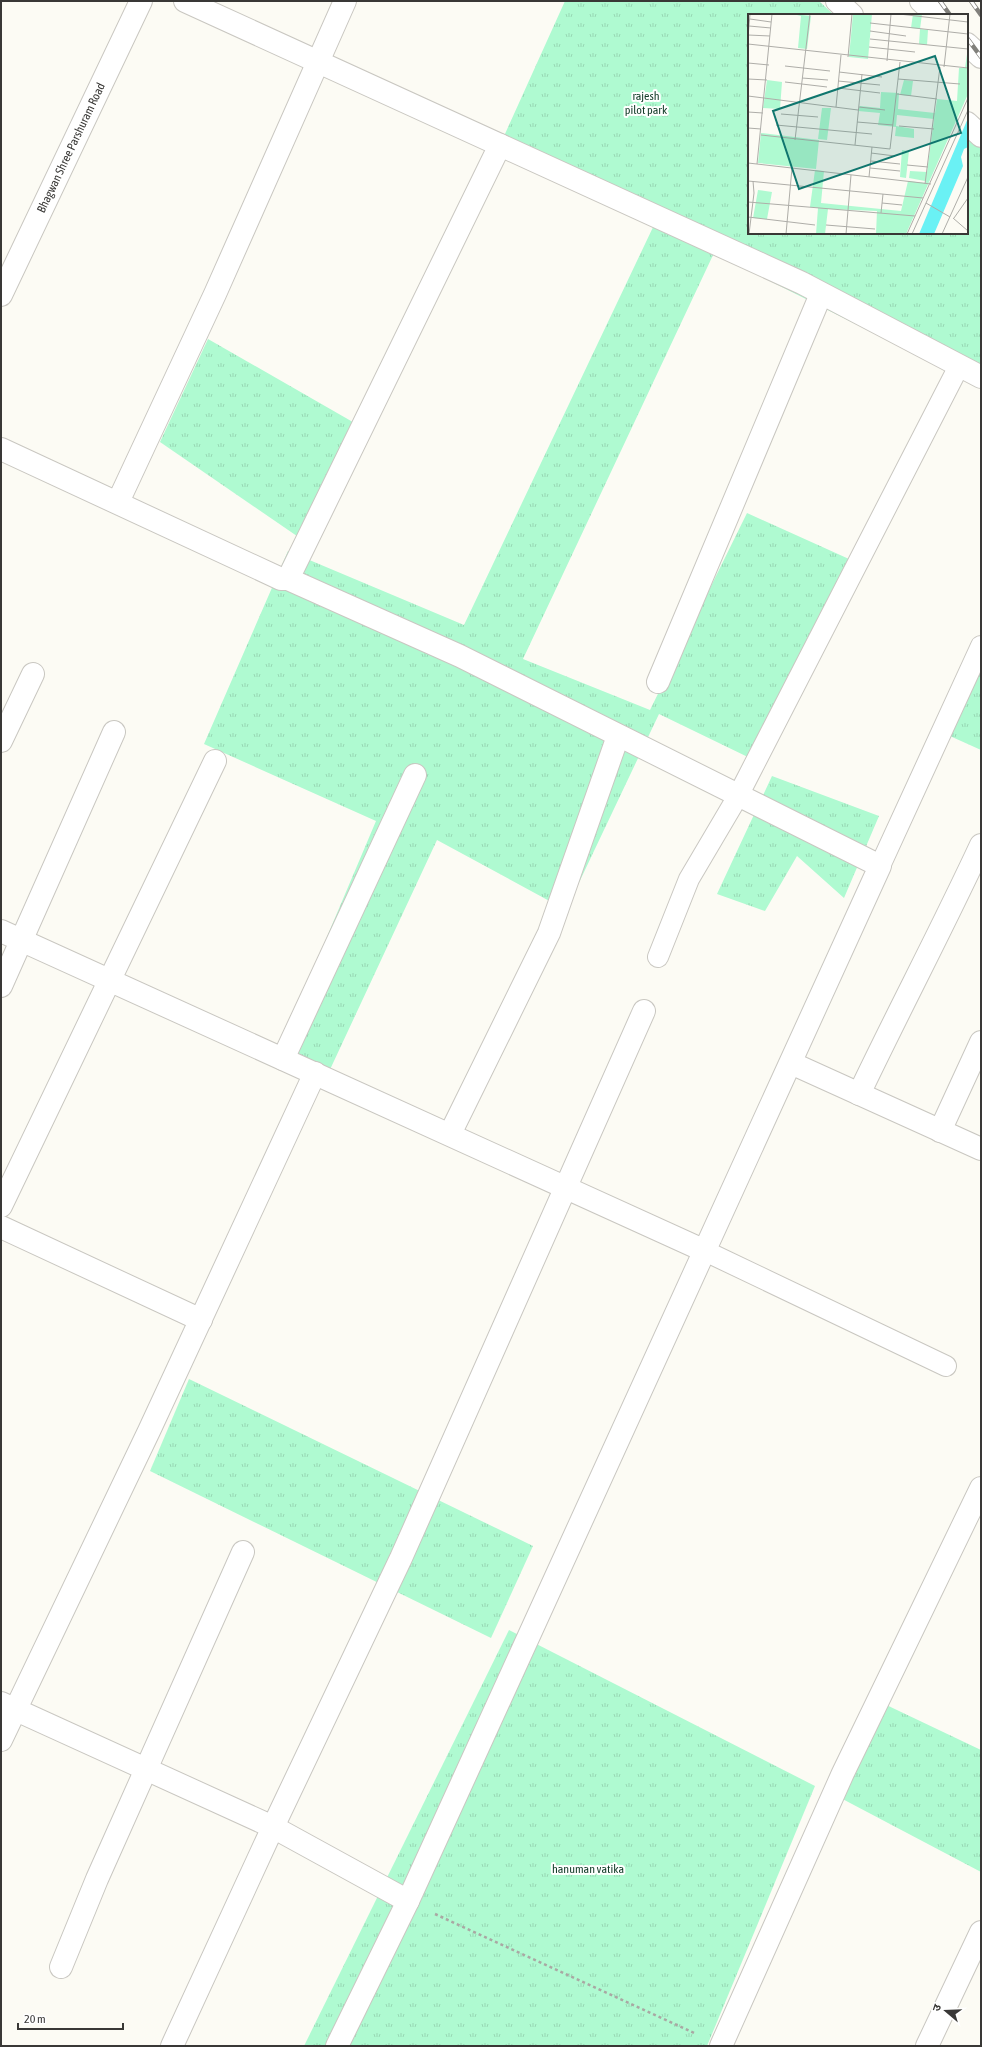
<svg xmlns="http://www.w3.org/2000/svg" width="982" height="2047" font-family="'Asap Condensed','Noto Sans Devanagari',sans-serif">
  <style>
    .grass { fill: url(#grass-tufts) }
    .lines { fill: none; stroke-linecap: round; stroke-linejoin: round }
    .lane-casing { stroke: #c9c7c1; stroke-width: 22 }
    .street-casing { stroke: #c9c7c1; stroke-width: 24 }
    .secondary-casing { stroke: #c9c7c1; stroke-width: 24 }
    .path { stroke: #a9a8a3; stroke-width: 2.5; stroke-dasharray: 3 3; stroke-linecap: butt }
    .lane { stroke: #fff; stroke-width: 20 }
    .street { stroke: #fff; stroke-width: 22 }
    .secondary { stroke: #fff; stroke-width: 22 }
    .rail-casing { stroke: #81807c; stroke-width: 4.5 }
    .rail { stroke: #fff; stroke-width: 3; stroke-dasharray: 9; stroke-linecap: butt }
    .labels { text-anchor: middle; stroke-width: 4; stroke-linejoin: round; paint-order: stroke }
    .park-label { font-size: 12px; fill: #113b27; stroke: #fff }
    .street-label { font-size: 12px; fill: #393836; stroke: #fff }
    .inset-road { fill: none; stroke: #aeada8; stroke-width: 1 }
    .view { fill: #0f766e; fill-opacity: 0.15; stroke: #0f766e; stroke-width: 2 }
    .inset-edge { fill: none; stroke: #393836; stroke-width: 2 }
  </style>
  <defs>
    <pattern id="grass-tufts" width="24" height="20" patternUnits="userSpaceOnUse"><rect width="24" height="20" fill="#affad1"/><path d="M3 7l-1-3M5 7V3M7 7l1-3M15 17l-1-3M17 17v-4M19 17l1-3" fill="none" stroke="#97d7b4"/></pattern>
  </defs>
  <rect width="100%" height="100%" fill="#fcfbf4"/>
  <!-- grass -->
  <g class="grass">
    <polygon points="565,1 819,1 834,15 749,15 749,233 967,233 967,136 981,149 981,387 714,253 523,659 650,710 747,513 849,559 754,760 659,714 566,910 437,840 327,1076 282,1043 376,821 204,744 288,551 464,625 655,223 500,145"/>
    <polygon points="208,339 365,429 310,545 160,442"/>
    <polygon points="981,668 981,750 941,732"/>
    <polygon points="772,776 879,816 844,898 797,856 765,911 717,894"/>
    <polygon points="189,1379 533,1546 491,1638 150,1471"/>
    <polygon points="509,1630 815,1786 707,2046 304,2046"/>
    <polygon points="878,1701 981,1750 981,1872 833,1794"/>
  </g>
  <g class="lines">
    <!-- lane casing -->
    <g class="lane-casing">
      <g id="lane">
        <polyline points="880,866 981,646"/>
        <polyline points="658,957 689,879 738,796 959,366"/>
        <polyline points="705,1251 946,1366"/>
      </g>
    </g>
    <!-- street casing -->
    <g class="street-casing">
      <g id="street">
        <polyline points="185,1 802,283 981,377"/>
        <path id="s1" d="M1,295L141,1"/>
        <polyline points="1,449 281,579 288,579 460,656 880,866 408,1901 337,2046"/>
        <polyline points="118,502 215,294 345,1"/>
        <polyline points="288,579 500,145"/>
        <polyline points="658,682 821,294"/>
        <polyline points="1,741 33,674"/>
        <polyline points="1,931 705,1251"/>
        <polyline points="1,986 114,732"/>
        <polyline points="283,1059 415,775"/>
        <polyline points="791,1063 981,1149"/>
        <path d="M859,1094C899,1010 942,929 981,845"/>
        <polyline points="940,1131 981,1042"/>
        <polyline points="450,1134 549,933 618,736"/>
        <polyline points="1,1206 215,761"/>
        <polyline points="1,1227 201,1320"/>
        <polyline points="1,1703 273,1827 408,1901"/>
        <polyline points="1,1740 149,1431 315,1073"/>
        <polyline points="61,1967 97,1879 243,1552"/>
        <polyline points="172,2046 273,1827 401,1558 644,1011"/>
        <polyline points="721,2046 843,1773 981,1488"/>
        <polyline points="927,2046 981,1932"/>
      </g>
    </g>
    <!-- secondary casing -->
    <g class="secondary-casing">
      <g id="secondary">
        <polyline points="837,1 852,15"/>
        <polyline points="921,1 936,15"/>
        <polyline points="967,44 981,57"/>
        <polyline points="967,123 981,136"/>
      </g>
    </g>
    <!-- path -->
    <polyline class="path" points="435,1914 694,2033"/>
    <!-- lane -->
    <use href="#lane" class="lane"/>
    <!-- street -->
    <use href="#street" class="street"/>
    <!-- secondary -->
    <use href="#secondary" class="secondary"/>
    <!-- rail casing -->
    <g class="rail-casing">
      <g id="rail">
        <polyline points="940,1 950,15"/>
        <polyline points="971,1 981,15"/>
        <polyline points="967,38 981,57"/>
      </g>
    </g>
    <!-- rail -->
    <use href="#rail" class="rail"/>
  </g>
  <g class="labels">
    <!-- park labels -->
    <g class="park-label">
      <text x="646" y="100">rajesh<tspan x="646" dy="14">pilot park</tspan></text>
      <text x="588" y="1873">hanuman vatika</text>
    </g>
    <!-- street labels -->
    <g class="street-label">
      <text dy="4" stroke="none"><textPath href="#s1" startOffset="163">Bhagwan Shree Parshuram Road</textPath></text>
    </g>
  </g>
  <!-- overview -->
  <g transform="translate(748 14)">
    <rect width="220" height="220" fill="#fcfbf4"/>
    <path d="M45,0L63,2L59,35L50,34L53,2ZM105,0H124L120,45L101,43ZM165,0H174L172,15L180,16L179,31L171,30L172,15L163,14ZM220,33V80L158,220H128L129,197L80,195L77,220H68L70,194L62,193L67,156L76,157L73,189L153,197L160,167L177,169V167L161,164L162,157L179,158L186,105L149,101L148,112L166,115V124L147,122L148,113L130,111L132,99L110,97L112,92L132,94L133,78L151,79L150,95L187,99L189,85L209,87L211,54H217ZM19,66L34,68L32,95L15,94ZM156,66L165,67L163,82L152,81ZM74,94H83L79,126L70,125ZM13,119L71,126L68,155L10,149ZM154,136L161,137L158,164L152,163ZM10,176L24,178L19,205L5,204Z" fill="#affad1"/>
    <path d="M220,104V133L216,135L213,143L215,152L186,220H171Z" fill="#6af1f4"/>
    <path class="inset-road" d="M151,0L220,8M2,5L23,8M122,9L220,20M1,12L23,14M122,17L158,22M0,21L22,22M0,23L2,0M122,25L220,35M0,30L220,54M121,33L167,38M100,43L104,0M139,47L143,0M0,49L21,51M37,52L82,57M196,53L202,0M91,58L134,63M54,64L80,66M0,65L19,66M150,65L212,70M90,67L132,71M37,68L79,73M90,74L132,79M149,80L189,85M0,82L110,96M88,93L93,41M111,93L137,96M0,98L15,99M33,100L70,103M109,108L145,111M28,111L124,120M151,112L186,115M0,114L13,115M13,121L142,135L152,48M47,126L62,0M107,131L114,60M123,139L147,142M123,147L152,150M0,149L183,170M9,150L24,0M159,151L180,153M122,154L152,157M121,163L124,133M0,167L175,184M177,170L192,53M0,188L167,202M134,189L154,191M178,189L202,203M133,199L135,180M0,203L67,211M205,204L220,217M206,204L220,184M78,211L127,215M1,220L6,179L5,167M38,220L44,154M98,220L103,161M159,220L220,84M164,220L220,96M194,220L220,163"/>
    <path class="view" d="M187,42L213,119L51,175L25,97Z"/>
    <rect width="220" height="220" class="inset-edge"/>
  </g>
  <!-- border -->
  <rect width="982" height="2047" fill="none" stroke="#393836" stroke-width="4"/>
  <!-- north arrow -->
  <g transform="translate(946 2011) rotate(289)" stroke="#ffffff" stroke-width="3" paint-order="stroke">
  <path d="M0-3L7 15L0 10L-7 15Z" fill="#393836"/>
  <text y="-6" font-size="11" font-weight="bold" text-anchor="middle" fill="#393836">उ</text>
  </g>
  <!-- scale -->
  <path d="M18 2023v6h105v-6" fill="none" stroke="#393836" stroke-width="2"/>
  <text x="24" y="2023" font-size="12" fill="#393836" stroke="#ffffff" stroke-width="3" paint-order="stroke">20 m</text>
</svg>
